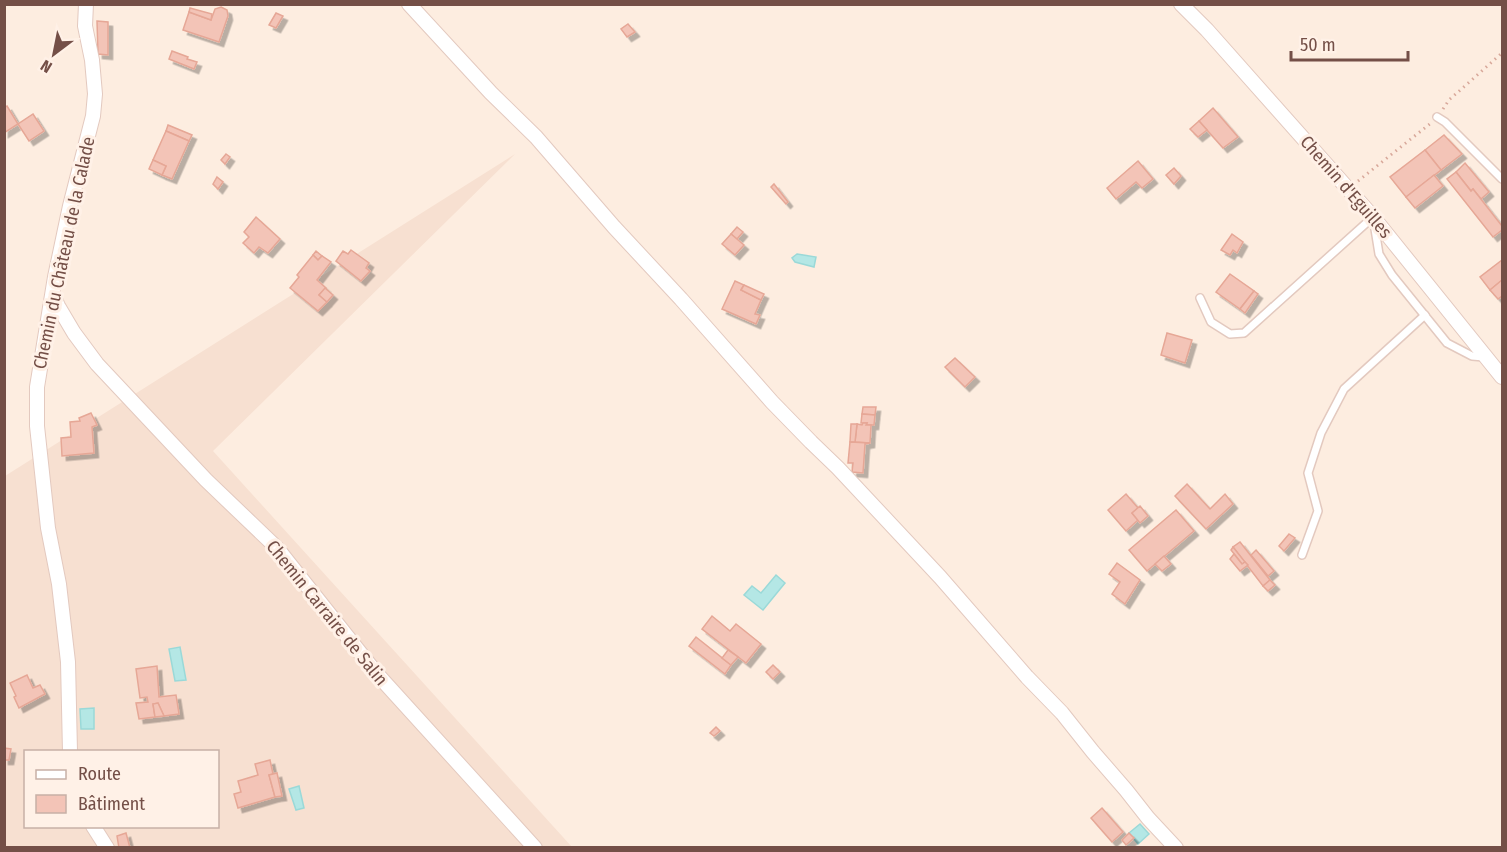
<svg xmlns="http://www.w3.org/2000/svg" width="1507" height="852" font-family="'Fira Sans Condensed',sans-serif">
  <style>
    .residential { fill: #f7e0d1; fill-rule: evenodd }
    .water { fill: #b4e7e5; stroke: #9ad9d8; stroke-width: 1.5 }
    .building { fill: #f3c4b7; stroke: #e6a796; stroke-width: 1.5; filter: url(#shadow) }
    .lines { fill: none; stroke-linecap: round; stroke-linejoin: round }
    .lane-casing { stroke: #e3c9bf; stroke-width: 10 }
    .street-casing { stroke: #e3c9bf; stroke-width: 16 }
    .path { stroke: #d8a89a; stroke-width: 3; stroke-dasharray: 1.5 4.5; stroke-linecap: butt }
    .lane { stroke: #fff; stroke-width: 7 }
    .street { stroke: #fff; stroke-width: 14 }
    .labels { text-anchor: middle; stroke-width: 6; stroke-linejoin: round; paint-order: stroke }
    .street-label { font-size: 18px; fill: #744f47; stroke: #fff1e7 }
  </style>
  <defs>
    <filter id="shadow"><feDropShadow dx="4.5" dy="4.5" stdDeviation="0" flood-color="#0004"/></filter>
  </defs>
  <rect width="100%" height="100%" fill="#fdede0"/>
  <!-- residential -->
  <path class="residential" d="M515,154L213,451L572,847L5,848V476ZM26,752H218V826H26Z"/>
  <!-- water -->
  <g class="water">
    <polygon points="797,254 816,257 814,267 795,262 792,258"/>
    <polygon points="776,575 785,583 763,610 744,595 752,586 761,593"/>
    <polygon points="180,647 186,680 175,681 169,649"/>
    <polygon points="94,708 94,729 81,729 80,709"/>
    <polygon points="299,786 304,808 296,810 289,789"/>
    <polygon points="1140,824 1149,834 1138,844 1129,833"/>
  </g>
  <!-- building -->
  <g class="building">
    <polygon points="221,7 227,10 228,16 219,42 183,30 189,12 211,20 215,9"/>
    <polygon points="190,8 212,14 211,20 189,12"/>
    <polygon points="276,13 283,16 276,28 269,25"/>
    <polygon points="97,21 108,22 108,55 98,54"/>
    <polygon points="628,24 635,32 627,37 621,29"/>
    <polygon points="172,51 188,57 187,59 197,62 194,69 169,59"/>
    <polygon points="7,106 18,124 4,133 4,108"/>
    <polygon points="1213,108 1238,137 1223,148 1199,121"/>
    <polygon points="33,114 44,131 29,141 18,124"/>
    <polygon points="1199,121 1207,130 1198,137 1190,129"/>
    <polygon points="168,125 192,135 189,141 166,131"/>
    <polygon points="166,131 189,141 172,179 162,175 166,166 153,160"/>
    <polygon points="1444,135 1462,154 1441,170 1425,150"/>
    <polygon points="1425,150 1441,170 1406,197 1390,177"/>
    <polygon points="226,154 230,157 225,164 221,160"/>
    <polygon points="153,160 166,166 162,175 149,169"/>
    <polygon points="1138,161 1153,179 1142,188 1136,182 1116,199 1107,188"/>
    <polygon points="1465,163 1489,192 1481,199 1473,189 1471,191 1456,172"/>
    <polygon points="1174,168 1181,176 1174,184 1166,175"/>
    <polygon points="1456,172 1471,191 1473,189 1502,226 1502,230 1493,237 1447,179"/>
    <polygon points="1434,175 1443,186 1415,208 1406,197"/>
    <polygon points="217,177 223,182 218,189 213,184"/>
    <polygon points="774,184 788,202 786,204 771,187"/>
    <polygon points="256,217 280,239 268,253 259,247 254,253 243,243 249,237 244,232"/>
    <polygon points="737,227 743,232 737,239 731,234"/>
    <polygon points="731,234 744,245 735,255 722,244"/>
    <polygon points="1232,234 1243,242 1237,253 1233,250 1230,255 1221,250"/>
    <polygon points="351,250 369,263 366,268 370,271 361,281 336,261 343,251 348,254"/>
    <polygon points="316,251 322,256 318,260 313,255"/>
    <polygon points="313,255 318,260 322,256 331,262 317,280 326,288 319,295 327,302 318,311 290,288 299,277 297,275"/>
    <polygon points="1502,260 1502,280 1490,290 1480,277"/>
    <polygon points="1230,274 1254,291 1240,309 1216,292"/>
    <polygon points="1502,280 1502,296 1498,299 1490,290"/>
    <polygon points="735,281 744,285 741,290 761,300 755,314 760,315 756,324 722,309"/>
    <polygon points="744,285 764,294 761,300 741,290"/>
    <polygon points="325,288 333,295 327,302 319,295"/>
    <polygon points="1254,291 1258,294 1245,313 1240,309"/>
    <polygon points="1167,333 1192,340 1185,363 1161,355"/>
    <polygon points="955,358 975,377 965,387 945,367"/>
    <polygon points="863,407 876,407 875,415 862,414"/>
    <polygon points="91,413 97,425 92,427 94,453 62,456 61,438 71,437 70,422 80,421 79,418"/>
    <polygon points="862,414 875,415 874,425 866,425 867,423 861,423"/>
    <polygon points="863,423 867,423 866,425 871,425 870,443 855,442 857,424 862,425"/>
    <polygon points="851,424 857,424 855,442 850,442"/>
    <polygon points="850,442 870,443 865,444 863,473 852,472 853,463 848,463"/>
    <polygon points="1187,484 1210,509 1225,494 1233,504 1206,529 1175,496"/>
    <polygon points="1126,494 1138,508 1132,513 1138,520 1126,531 1108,510"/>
    <polygon points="1140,506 1148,516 1140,523 1132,513"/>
    <polygon points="1176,510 1194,531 1147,571 1129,550"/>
    <polygon points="1289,534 1295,538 1284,551 1279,546"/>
    <polygon points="1240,542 1270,580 1263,586 1233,547"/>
    <polygon points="1233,547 1245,562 1242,564 1231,550"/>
    <polygon points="1256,550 1274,571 1268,576 1251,555"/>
    <polygon points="1234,554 1242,564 1245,562 1248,565 1240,571 1230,559"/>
    <polygon points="1164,556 1171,564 1162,571 1155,564"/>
    <polygon points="1117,563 1140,580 1125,604 1112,594 1120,582 1109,574"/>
    <polygon points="1270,580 1275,585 1268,591 1263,586"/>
    <polygon points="712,616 730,631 736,624 761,644 746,663 702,629"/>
    <polygon points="696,637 731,665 725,674 689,646"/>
    <polygon points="728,650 738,657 731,665 722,658"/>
    <polygon points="773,665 780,672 773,679 766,672"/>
    <polygon points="157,666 159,697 176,695 179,714 164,716 158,703 153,704 155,717 139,719 136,703 148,702 147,697 140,698 136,669"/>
    <polygon points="27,675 33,688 40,685 45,694 19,708 14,697 16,696 10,683"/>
    <polygon points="158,703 164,716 155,717 153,704"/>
    <polygon points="716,727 720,731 714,736 710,733"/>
    <polygon points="4,748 11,749 9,760 4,760"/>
    <polygon points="270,760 273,774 269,775 275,797 238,808 234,794 241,792 238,781 258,775 255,764"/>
    <polygon points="277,773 282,796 275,797 269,775"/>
    <polygon points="1102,808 1123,832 1112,842 1091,818"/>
    <polygon points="126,833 130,848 119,848 117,836"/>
    <polygon points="1129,833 1134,838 1126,845 1122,840"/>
  </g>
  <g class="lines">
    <!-- lane casing -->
    <g class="lane-casing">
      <g id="lane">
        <polyline points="1437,117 1445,122 1502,179"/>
        <polyline points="1374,223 1379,254 1392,275 1447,343 1472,356 1484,357"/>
        <polyline points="1200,298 1211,322 1230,334 1244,333 1373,217"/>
        <polyline points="1302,555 1318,511 1308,473 1321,433 1344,389 1425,315"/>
      </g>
    </g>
    <!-- street casing -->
    <g class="street-casing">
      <g id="street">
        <polyline points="409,4 491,93 536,137 614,227 681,299 772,402 811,442 838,468 940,577 1027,677 1062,713 1093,752 1126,790 1148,818 1176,848"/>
        <polyline points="1181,4 1207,30 1373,217 1502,377"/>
        <polyline points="53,295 58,306 74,333 97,364 206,480 277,548 377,674 535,848"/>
        <polyline points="70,752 68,662 59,584 48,528 37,426 37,387 55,277 70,206 93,116 95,94 92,60 85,26 86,4"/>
        <polyline points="93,826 107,848"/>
      </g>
    </g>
    <!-- path -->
    <g class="path">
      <polyline points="1443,109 1449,100 1502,53"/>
      <polyline points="1358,181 1431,123"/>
    </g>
    <!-- lane -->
    <use href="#lane" class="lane"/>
    <!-- street -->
    <use href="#street" class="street"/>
  </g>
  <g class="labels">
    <!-- street labels -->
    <g class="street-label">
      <text transform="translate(1346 187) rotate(49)" y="6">Chemin d'Eguilles</text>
      <text transform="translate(64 253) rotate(-78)" y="6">Chemin du Château de la Calade</text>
      <text transform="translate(327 613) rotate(51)" y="6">Chemin Carraire de Salin</text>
    </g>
  </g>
  <!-- border -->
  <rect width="1507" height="852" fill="none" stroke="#744f47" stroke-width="12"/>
  <!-- legend -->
  <rect x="24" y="750" width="195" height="78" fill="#fff1e7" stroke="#c7b0a7" stroke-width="1.5"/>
  <rect x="36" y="770" width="30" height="9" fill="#ffffff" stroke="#c7b0a7" stroke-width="1.5"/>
  <text x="78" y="780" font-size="18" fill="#744f47">Route</text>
  <rect x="36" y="795" width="30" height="18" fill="#f3c4b7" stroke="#c7b0a7" stroke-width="1.5"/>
  <text x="78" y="810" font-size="18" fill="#744f47">Bâtiment</text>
  <!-- north arrow -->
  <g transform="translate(54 54) rotate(212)" stroke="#fff1e7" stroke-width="4.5" paint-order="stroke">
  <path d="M0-4.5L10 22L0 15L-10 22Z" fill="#744f47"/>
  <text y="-9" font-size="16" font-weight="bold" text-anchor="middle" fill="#744f47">N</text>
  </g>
  <!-- scale -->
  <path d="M1291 51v9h117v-9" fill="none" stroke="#744f47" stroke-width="3"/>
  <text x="1300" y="51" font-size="18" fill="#744f47" stroke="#fff1e7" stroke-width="4.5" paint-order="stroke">50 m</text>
</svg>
